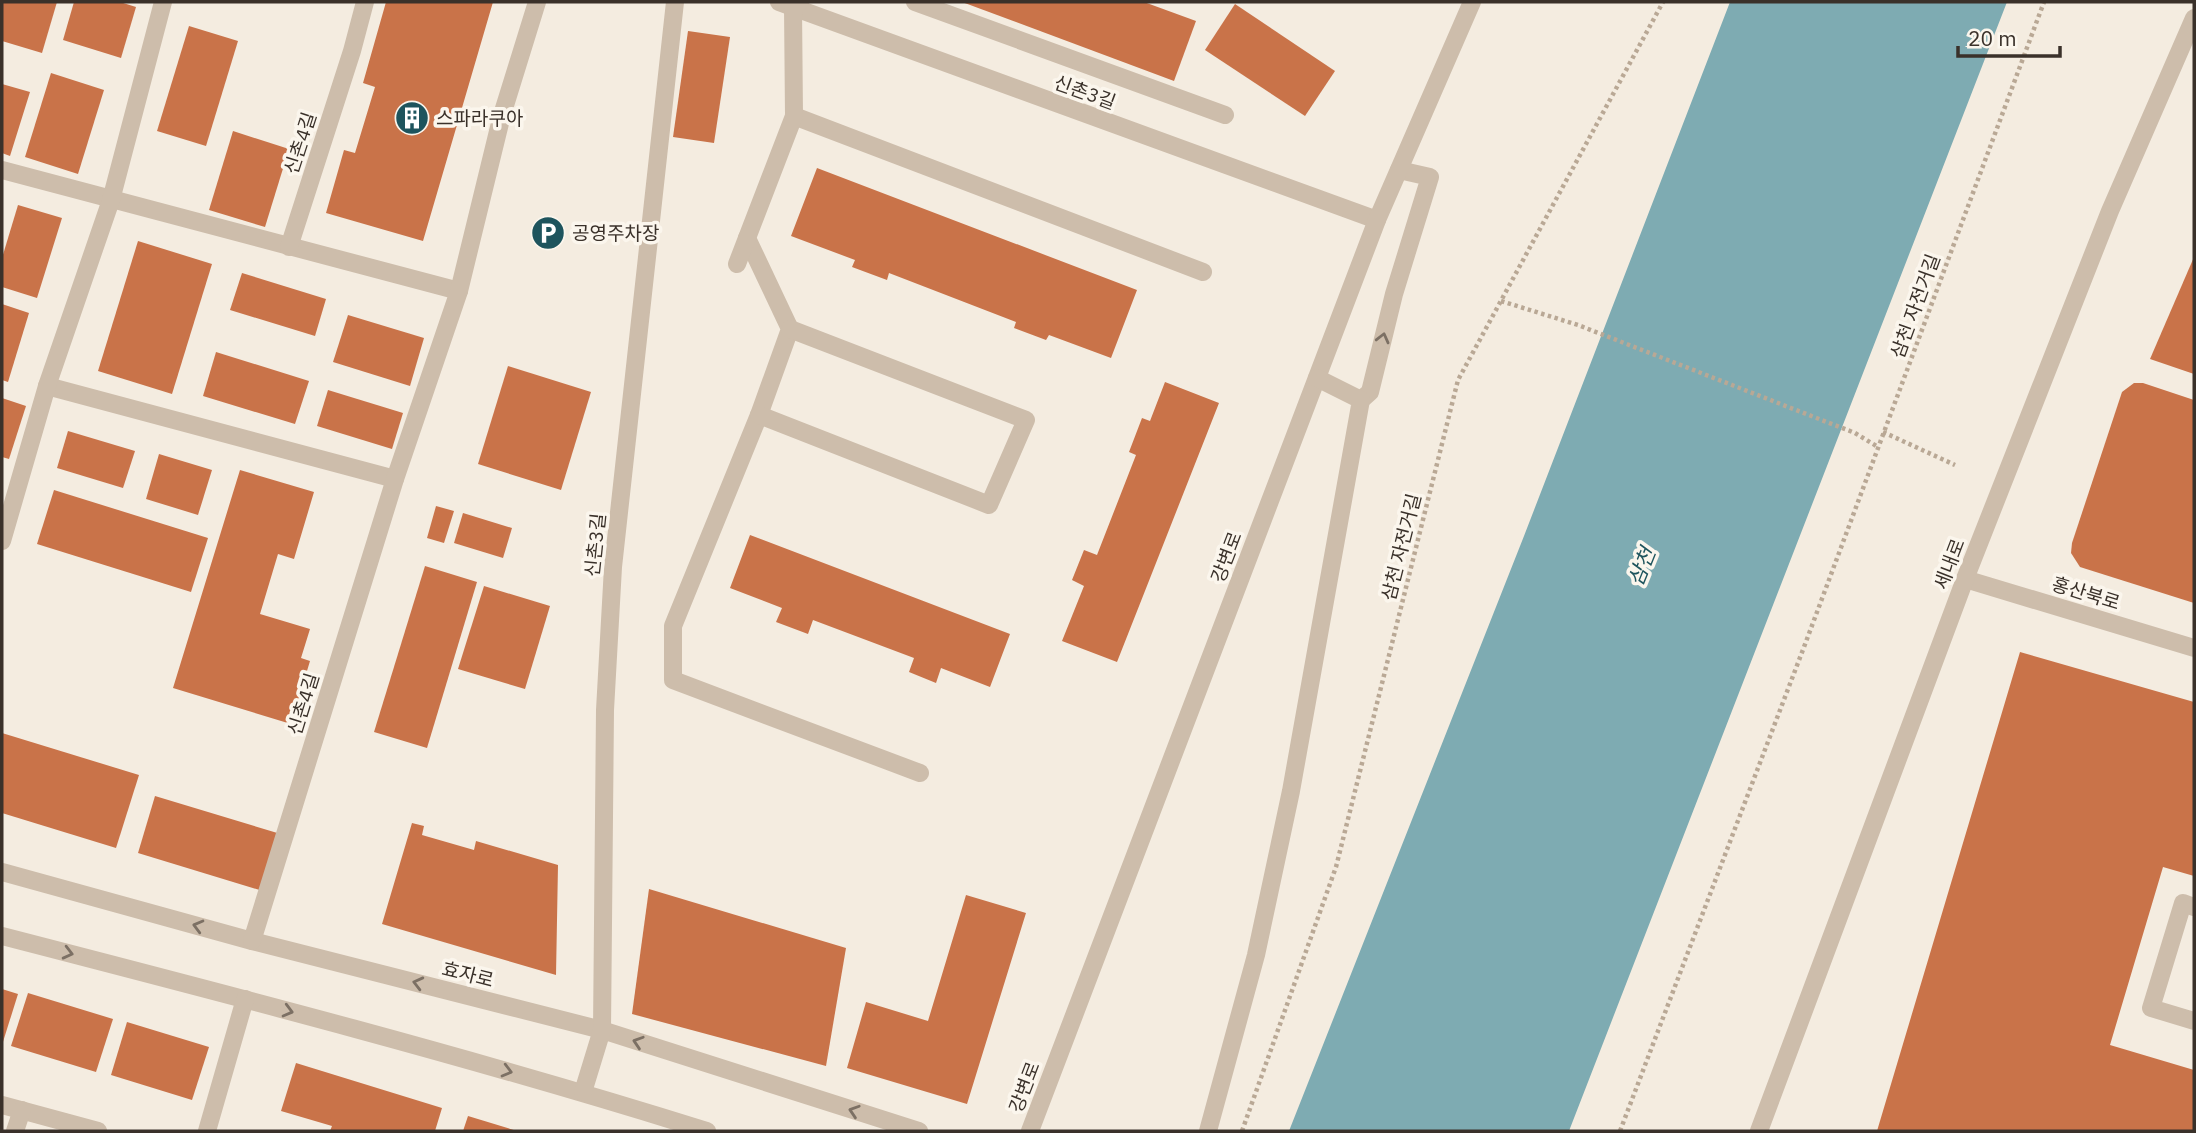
<svg xmlns="http://www.w3.org/2000/svg" width="2196" height="1133" font-family="'IBM Plex Sans','Noto Sans KR',sans-serif">
  <style>
    .water { fill: #7eabb2 }
    .building { fill: #c97349 }
    .lines { fill: none; stroke-linecap: round; stroke-linejoin: round }
    .path { stroke: #b9a895; stroke-width: 4.5; stroke-dasharray: 3.5 3.5; stroke-linecap: butt }
    .minor { stroke: #cdbdab; stroke-width: 18 }
    .oneway { stroke: #7c7064 }
    .labels { text-anchor: middle; stroke-width: 7; stroke-linejoin: round; paint-order: stroke }
    .street-label { font-size: 19px; fill: #3a312a; stroke: #fbf6ed }
    .poi-label { font-size: 19px; fill: #3a312a; stroke: #fbf6ed; text-anchor: start }
    .water-label { font-size: 21px; font-style: italic; fill: #1e545d; stroke: #fbf6ed }
  </style>
  <rect width="100%" height="100%" fill="#f4ece0"/>
  <!-- water -->
  <polygon class="water" points="1730,2 2007,2 1569,1131 1289,1131 1524,536"/>
  <!-- building -->
  <g class="building">
    <polygon points="2,2 57,2 42,53 2,41"/>
    <polygon points="74,2 120,2 136,7 121,58 63,40"/>
    <polygon points="386,2 493,2 423,241 326,213 344,150 355,153 375,87 363,83"/>
    <polygon points="962,2 1144,2 1196,21 1174,81"/>
    <polygon points="1235,4 1335,71 1305,116 1205,50"/>
    <polygon points="189,26 238,41 206,146 157,131"/>
    <polygon points="688,31 730,37 714,143 673,137"/>
    <polygon points="51,73 104,90 78,174 25,157"/>
    <polygon points="2,84 30,92 10,156 2,153"/>
    <polygon points="233,131 289,149 265,227 209,210"/>
    <polygon points="817,168 1137,290 1111,358 1049,335 1046,340 1014,328 1016,322 889,273 887,280 852,267 855,260 791,236"/>
    <polygon points="18,205 62,218 37,298 2,287 2,258"/>
    <polygon points="138,241 212,264 172,394 98,371"/>
    <polygon points="2194,257 2194,374 2150,359"/>
    <polygon points="242,273 326,299 315,336 230,310"/>
    <polygon points="2,304 29,313 8,382 2,380"/>
    <polygon points="348,315 424,338 410,386 333,362"/>
    <polygon points="216,352 309,381 295,424 203,396"/>
    <polygon points="508,366 591,392 561,490 478,464"/>
    <polygon points="1165,382 1219,403 1117,662 1062,641 1084,586 1072,580 1084,550 1097,555 1136,455 1129,452 1142,418 1150,421"/>
    <polygon points="2134,383 2143,383 2194,400 2194,603 2080,567 2071,553 2072,543 2122,392"/>
    <polygon points="328,390 403,413 392,449 317,426"/>
    <polygon points="2,398 26,406 9,459 2,457"/>
    <polygon points="68,431 135,451 123,488 57,468"/>
    <polygon points="159,454 212,470 198,515 146,499"/>
    <polygon points="240,470 314,492 294,559 278,554 260,614 310,629 301,658 310,661 291,724 173,688"/>
    <polygon points="54,490 208,538 191,592 37,544"/>
    <polygon points="436,506 454,511 444,543 427,538"/>
    <polygon points="463,513 512,528 503,558 454,543"/>
    <polygon points="750,535 1010,634 990,687 941,668 936,683 909,672 914,658 813,620 808,634 776,622 782,608 730,588"/>
    <polygon points="425,566 477,582 427,748 374,732"/>
    <polygon points="484,586 550,606 525,689 458,669"/>
    <polygon points="2020,652 2194,702 2194,876 2163,867 2110,1045 2194,1070 2194,1131 1877,1131"/>
    <polygon points="2,733 139,775 116,848 2,813"/>
    <polygon points="155,796 284,835 266,892 138,853"/>
    <polygon points="412,823 424,826 422,835 474,850 476,841 558,865 556,975 382,924"/>
    <polygon points="649,889 846,948 826,1066 632,1014"/>
    <polygon points="966,895 1026,913 967,1104 847,1068 866,1002 928,1021"/>
    <polygon points="2,989 18,994 2,1045"/>
    <polygon points="28,993 113,1019 96,1072 11,1046"/>
    <polygon points="127,1022 209,1047 192,1100 111,1075"/>
    <polygon points="296,1063 442,1108 435,1131 330,1131 332,1126 281,1111"/>
    <polygon points="468,1116 517,1131 463,1131"/>
  </g>
  <g class="lines">
    <!-- path -->
    <g class="path">
      <polyline points="1501,301 1578,325 1855,433 1878,447"/>
      <polyline points="1883,432 1955,465"/>
      <polyline points="1242,1131 1336,867 1458,380 1663,2"/>
      <polyline points="1620,1131 1804,647 2044,2"/>
    </g>
    <!-- minor -->
    <g class="minor">
      <polyline points="779,2 1377,220"/>
      <polyline points="915,2 1225,115"/>
      <polyline points="794,116 1203,272"/>
      <polyline points="2,170 459,291"/>
      <polyline points="747,238 790,329 759,415 673,626 673,680 920,773"/>
      <polyline points="289,247 352,51 365,2"/>
      <polyline points="737,264 794,116 793,7 800,2"/>
      <polyline points="47,386 395,479"/>
      <polyline points="1361,400 1370,392 1394,294 1430,177 1399,170"/>
      <polyline points="759,415 989,505 1026,420 790,329"/>
      <polyline points="2,541 47,386 111,200 163,2"/>
      <polyline points="1965,579 2194,648"/>
      <polyline points="2,872 252,941 602,1030 919,1131"/>
      <polyline points="2194,907 2183,903 2151,1008 2194,1021"/>
      <path d="M2,936C238,997 474,1058 707,1131"/>
      <polyline points="252,941 395,479 459,291 502,115 537,2"/>
      <polyline points="583,1092 602,1030 605,710 613,567 675,2"/>
      <polyline points="2,1105 98,1131"/>
      <polyline points="15,1131 22,1110"/>
      <polyline points="207,1131 245,999"/>
      <polyline points="1030,1131 1377,220 1472,2"/>
      <polyline points="1208,1131 1256,955 1291,791 1361,400 1317,378"/>
      <polyline points="1759,1131 1965,579 2110,211 2194,18"/>
    </g>
  </g>
  <!-- one-way arrows -->
  <defs><path id="oneway-chevron" d="M-2-3.5L2.5 0L-2 3.5" fill="none" stroke-width="1.6" stroke-linecap="round" stroke-linejoin="round" transform="scale(1.75)"/></defs>
  <g class="oneway">
    <use href="#oneway-chevron" transform="translate(1383 338) rotate(-76)"/>
    <use href="#oneway-chevron" transform="translate(198 926) rotate(-165)"/>
    <use href="#oneway-chevron" transform="translate(68 953) rotate(14)"/>
    <use href="#oneway-chevron" transform="translate(418 983) rotate(-166)"/>
    <use href="#oneway-chevron" transform="translate(288 1011) rotate(15)"/>
    <use href="#oneway-chevron" transform="translate(638 1042) rotate(-162)"/>
    <use href="#oneway-chevron" transform="translate(507 1071) rotate(15)"/>
    <use href="#oneway-chevron" transform="translate(854 1111) rotate(-162)"/>
  </g>
  <!-- icons -->
  <defs>
    <g id="building-disc" transform="scale(1.75)"><circle r="9.5" fill="#1e545d" stroke="#fbf6ed"/><path d="M-4-6H4V6H1V3H-1V6H-4ZM-2.5-4.3h1.7v1.8h-1.7ZM.8-4.3h1.7v1.8H.8ZM-2.5-1h1.7V.8h-1.7ZM.8-1h1.7V.8H.8Z" fill="#fff"/></g>
    <g id="parking-disc" transform="scale(1.75)"><circle r="9.5" fill="#1e545d" stroke="#fbf6ed"/><path d="M-3.5-5.5H1a3.5 3.5 0 0 1 0 7H-1V5.5H-3.5ZM-1-3.4V-.6H.8a1.4 1.4 0 0 0 0-2.8Z" fill="#fff"/></g>
  </defs>
  <g fill-rule="evenodd">
    <use href="#building-disc" x="412" y="118"/>
    <use href="#parking-disc" x="548" y="233"/>
  </g>
  <g class="labels">
    <!-- street labels -->
    <g class="street-label">
      <text transform="translate(1085 92) rotate(20)" y="7">신촌3길</text>
      <text transform="translate(300 143) rotate(-72)" y="7">신촌4길</text>
      <text transform="translate(1915 306) rotate(-70)" y="7">삼천 자전거길</text>
      <text transform="translate(595 545) rotate(-84)" y="7">신촌3길</text>
      <text transform="translate(1401 547) rotate(-76)" y="7">삼천 자전거길</text>
      <text transform="translate(1226 557) rotate(-69)" y="7">강변로</text>
      <text transform="translate(1949 564) rotate(-69)" y="7">세내로</text>
      <text transform="translate(2086 593) rotate(17)" y="7">홍산북로</text>
      <text transform="translate(303 704) rotate(-73)" y="7">신촌4길</text>
      <text transform="translate(468 974) rotate(14)" y="7">효자로</text>
      <text transform="translate(1024 1087) rotate(-69)" y="7">강변로</text>
    </g>
    <!-- poi labels -->
    <g class="poi-label">
      <text x="436" y="125">스파라쿠아</text>
      <text x="572" y="240">공영주차장</text>
    </g>
    <!-- water labels -->
    <g class="water-label">
      <text transform="translate(1642 567) rotate(-68)" y="7">삼천</text>
    </g>
  </g>
  <!-- border -->
  <rect width="2196" height="1133" fill="none" stroke="#3a312a" stroke-width="7"/>
  <!-- scale -->
  <path d="M1958 46v10h102v-10" fill="none" stroke="#3a312a" stroke-width="3.5"/>
  <text x="1968" y="46" font-size="21" fill="#3a312a" stroke="#fbf6ed" stroke-width="5" paint-order="stroke">20 m</text>
</svg>
